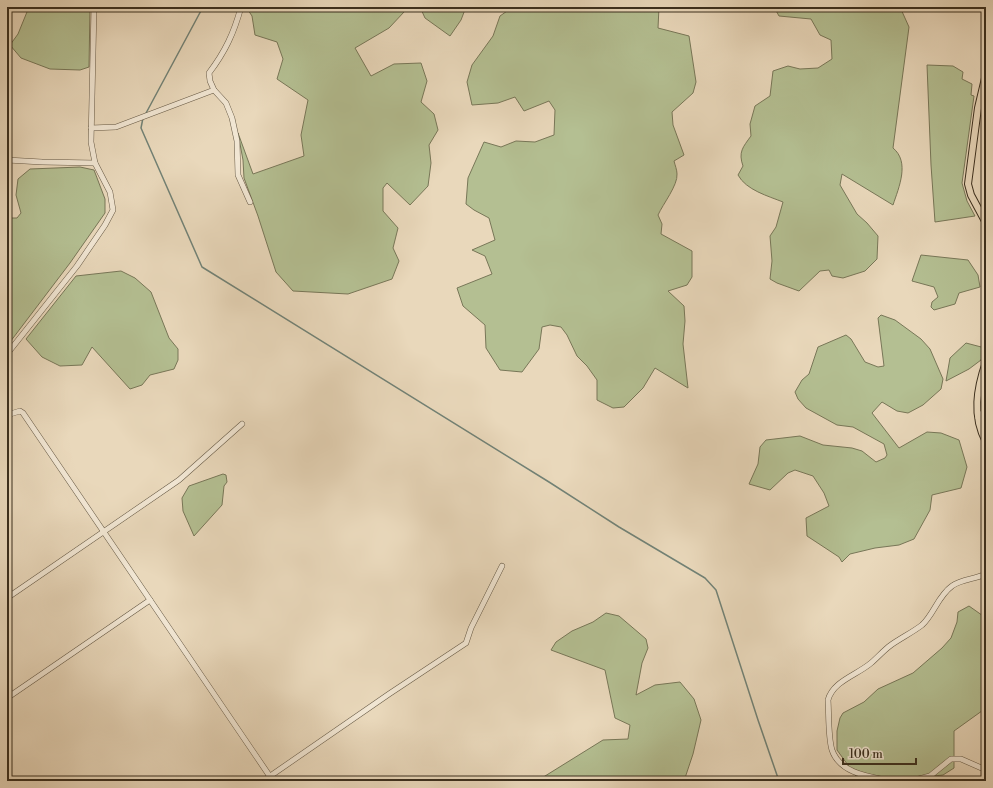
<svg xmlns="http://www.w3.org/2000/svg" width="993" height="788" font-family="'Libre Bodoni',serif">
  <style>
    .green { fill: #b4bf92; stroke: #787758 }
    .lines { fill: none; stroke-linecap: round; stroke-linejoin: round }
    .stream { stroke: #728276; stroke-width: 1.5 }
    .minor-casing { stroke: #665945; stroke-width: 6 }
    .major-casing { stroke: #3b2f1e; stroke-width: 8 }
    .minor { stroke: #f1e6d3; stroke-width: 5 }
    .major { stroke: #e9d8bb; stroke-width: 6 }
  </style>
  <rect width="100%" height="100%" fill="#e9d8bb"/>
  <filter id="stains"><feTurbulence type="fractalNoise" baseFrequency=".005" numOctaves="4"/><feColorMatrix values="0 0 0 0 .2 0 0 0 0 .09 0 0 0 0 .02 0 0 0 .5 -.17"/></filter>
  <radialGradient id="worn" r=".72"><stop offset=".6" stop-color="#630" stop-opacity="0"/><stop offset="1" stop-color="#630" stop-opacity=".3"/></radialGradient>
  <!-- green -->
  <g class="green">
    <polygon points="29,7 90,7 89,67 80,70 50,69 21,58 10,45 18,34"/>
    <polygon points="246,7 400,7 404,12 389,28 355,48 371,76 394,64 421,63 427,81 421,102 434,114 438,130 429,145 431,163 428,186 410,205 387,183 383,188 383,211 398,228 393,248 399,261 392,279 348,294 293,291 276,272 258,216 244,178 243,160 238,133 253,174 304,156 301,135 308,100 277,79 283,59 277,42 255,35 252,16"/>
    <polygon points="420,7 466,7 461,20 450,36 425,18"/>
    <path d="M510,7H659L658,28L689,36L696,82L693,93L672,112L673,125L684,155L674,161C675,165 677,170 677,174C678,185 663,204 658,215L662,224L661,234L692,251V277L687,285L668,291L684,306L685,321L683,344L688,388L655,368L643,388L624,407L613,408L597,400V380L587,366L577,356L567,335L561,327L550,325L542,327L539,349L522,372L500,370L486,348L485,325L463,306L457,288L492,274L485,256L472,250L495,240L489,218L474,210L466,204L468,178L484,142L501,147L516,141L535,142L554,135L555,110L549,101L524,111L515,97L498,103L472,105L467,82L472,65L493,36L500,16L510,9Z"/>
    <path d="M774,7H900L909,27L893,148C910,162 899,187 893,205L842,174L840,185L857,214L867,223L878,236L877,259L865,271L843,278L832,276L829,270L820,271L799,291L777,283L770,279L772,261L770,236L776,227L783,202C768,196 746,190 738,175L743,166C738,152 743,147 751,136L750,124L755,106L770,96L773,71L788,66L800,69L818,68L832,59L831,40L820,35L811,19L779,16Z"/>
    <polygon points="927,65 953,66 963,72 962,79 972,84 971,95 974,96 962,183 967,201 975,216 935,222 931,165"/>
    <polygon points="80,167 94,170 105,199 105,213 70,263 7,346 7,233 9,218 17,218 21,213 16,195 18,179 30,169"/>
    <polygon points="921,255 968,260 978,275 980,287 959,293 955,304 934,310 931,307 932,302 938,297 934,287 912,281"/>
    <polygon points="121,271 135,278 151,292 169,338 178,349 178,360 174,369 150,375 142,385 130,389 92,347 82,365 60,366 42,357 26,339 76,276"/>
    <polygon points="881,315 895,320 921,339 930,349 943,379 941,389 923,405 908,413 897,411 882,402 872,413 899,448 927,432 941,433 959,440 967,467 961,488 932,495 930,510 914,539 899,545 875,548 850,554 842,562 839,557 807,536 806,518 829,506 824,493 813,476 795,470 788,473 770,490 749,484 758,464 760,447 766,440 800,436 823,445 852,448 862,451 876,462 885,458 887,455 884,444 853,427 837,425 806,408 798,399 795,392 802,380 809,374 818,347 846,335 851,339 865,362 878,367 884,366 878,318"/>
    <polygon points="966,343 985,348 981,360 969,369 946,381 950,358"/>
    <polygon points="223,474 226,475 227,482 224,486 222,505 194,536 183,511 182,498 189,486"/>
    <polygon points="969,606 986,618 986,708 954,731 954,768 943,775 906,779 858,779 837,750 837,731 840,718 843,713 864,702 878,689 913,673 942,648 951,638 957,622 958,612"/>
    <polygon points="606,613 619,616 646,639 648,648 642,663 636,695 655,685 680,682 694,699 701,720 693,754 684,781 537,781 603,740 628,739 630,725 615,718 605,670 551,650 556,642 572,631 593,622"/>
  </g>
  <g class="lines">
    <!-- stream -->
    <g class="stream">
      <polyline points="145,115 203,7"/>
      <polyline points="143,118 141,128 202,267 549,482 619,527 705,578 716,590 758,720 779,781"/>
    </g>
    <!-- minor casing -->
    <g class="minor-casing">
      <g id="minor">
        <path d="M241,7C234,33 225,52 209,73L210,81L214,90L226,103L232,118L237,141L238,175L250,202"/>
        <polyline points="91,128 116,127 214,90"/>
        <polyline points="7,160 42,162 95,163"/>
        <polyline points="7,354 77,266 105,225 113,210 110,192 95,163 91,142 94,7"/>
        <polyline points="7,415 20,411 23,413 273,781"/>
        <polyline points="978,418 986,409"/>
        <polyline points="7,598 179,480 242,424"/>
        <polyline points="7,698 150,600"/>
        <polyline points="263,781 389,694 466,643 471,628 502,566"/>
        <path d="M891,781C871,777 840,774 832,750C828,737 829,714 828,700C833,681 857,675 871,663C878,657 884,650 891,645C901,638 913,632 922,625C934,614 938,596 952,586C961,579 976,579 986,574"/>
        <polyline points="911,781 930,776 951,759 961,759 986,770"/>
      </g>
    </g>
    <!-- major casing -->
    <g class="major-casing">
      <g id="major">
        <polyline points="986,74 978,108 968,184 971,195 986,223"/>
        <path d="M986,362C977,388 972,416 986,442"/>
      </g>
    </g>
    <!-- minor -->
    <use href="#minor" class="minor"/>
    <!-- major -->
    <use href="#major" class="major"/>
  </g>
  <!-- margin -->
  <rect width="993" height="788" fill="none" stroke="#e9d8bb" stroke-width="24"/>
  <rect x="8" y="8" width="977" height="772" fill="none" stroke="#3b2f1e" stroke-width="2"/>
  <rect x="12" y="12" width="969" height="764" fill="none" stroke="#3b2f1e"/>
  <!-- scale -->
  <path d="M843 758v6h73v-6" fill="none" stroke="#3b2f1e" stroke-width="2"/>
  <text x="849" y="758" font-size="12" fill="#3b2f1e" stroke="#f1e6d3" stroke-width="3" paint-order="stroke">100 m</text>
  <rect width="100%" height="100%" filter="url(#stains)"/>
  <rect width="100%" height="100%" fill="url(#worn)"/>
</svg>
